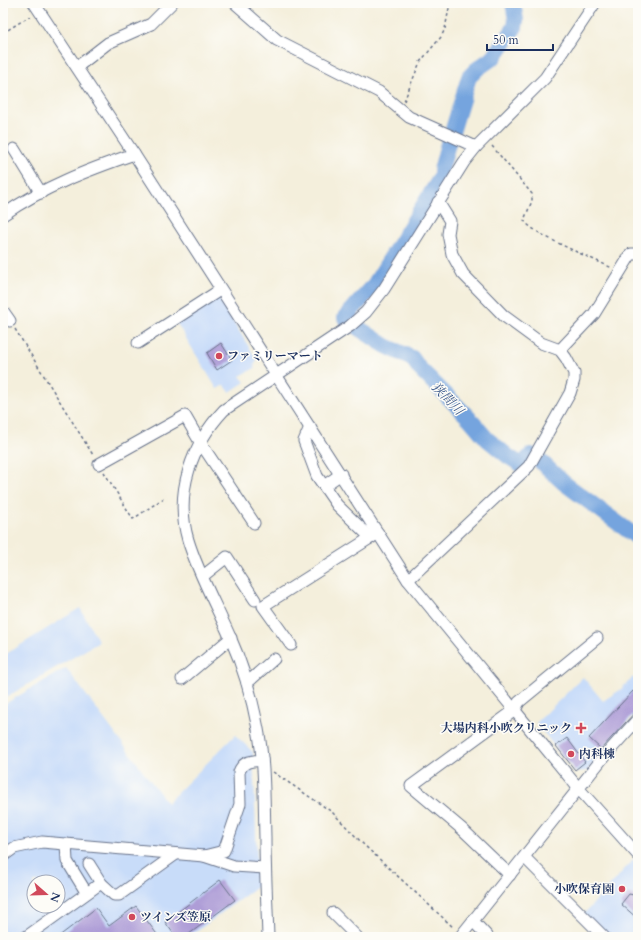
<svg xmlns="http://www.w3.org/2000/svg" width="641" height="940" font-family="Cardo,'Noto Serif JP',serif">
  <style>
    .built { fill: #c8dcf9; fill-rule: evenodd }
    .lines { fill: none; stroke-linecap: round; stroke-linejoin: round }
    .river { stroke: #74a4de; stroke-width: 16 }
    .building { fill: #ae9dd7 }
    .minor-casing { stroke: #67728a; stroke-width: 13 }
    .path { stroke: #67728a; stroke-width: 1.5; stroke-dasharray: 3 3; stroke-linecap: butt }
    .minor { stroke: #fff; stroke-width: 11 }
    .poi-dot { fill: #d1495b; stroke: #fdfcf7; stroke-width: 1.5 }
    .labels { text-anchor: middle; stroke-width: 3; stroke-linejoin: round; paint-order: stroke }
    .poi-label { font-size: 12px; font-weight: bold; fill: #1b2f5e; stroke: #fdfcf7; text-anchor: start }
    .water-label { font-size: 13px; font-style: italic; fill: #3a588b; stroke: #fdfcf7 }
  </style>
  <rect width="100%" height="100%" fill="#fdfcf7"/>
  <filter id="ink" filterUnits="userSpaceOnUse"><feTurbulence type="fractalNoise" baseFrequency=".025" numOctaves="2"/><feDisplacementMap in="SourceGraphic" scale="8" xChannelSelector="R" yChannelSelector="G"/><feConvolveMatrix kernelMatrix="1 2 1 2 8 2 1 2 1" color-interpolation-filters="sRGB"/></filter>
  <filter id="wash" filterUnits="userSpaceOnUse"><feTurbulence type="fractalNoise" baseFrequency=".012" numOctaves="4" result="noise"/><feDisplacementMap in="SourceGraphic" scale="16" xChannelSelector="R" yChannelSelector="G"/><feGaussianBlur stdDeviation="0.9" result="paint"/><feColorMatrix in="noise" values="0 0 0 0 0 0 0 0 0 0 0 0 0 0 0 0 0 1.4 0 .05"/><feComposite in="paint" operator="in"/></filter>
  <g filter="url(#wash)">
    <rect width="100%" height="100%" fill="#f4efdc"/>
    <!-- built -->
    <g class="built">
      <polygon points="218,297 257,360 254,366 255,368 240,376 245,382 230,392 224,385 217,389 176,322"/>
      <polygon points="80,608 99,642 3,699 3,656"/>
      <path d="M66,668L167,803L235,735L253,752L258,886L189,937H3V705ZM34,882H58V906H34Z"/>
      <polygon points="583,677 603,701 620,690 633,677 638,684 638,711 597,755 597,759 587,771 575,772 536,723"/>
      <polygon points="633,860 638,864 638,937 610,937 584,914"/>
    </g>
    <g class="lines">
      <!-- river -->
      <g class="river">
        <polyline points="453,129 469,77 477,69 494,57 515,27 516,20 513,3"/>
        <polyline points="348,320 345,318 374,285 441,177 441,170 449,140"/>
        <polyline points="360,329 386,346 412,358 419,368 469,418 487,439 509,457 522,465 531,455"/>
        <polyline points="539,460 564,483 638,538"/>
      </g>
    </g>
    <g id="blocks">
      <!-- building -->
      <g class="building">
        <polygon points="221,343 232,360 217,370 207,353"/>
        <polygon points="633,691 638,696 638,709 601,749 589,738"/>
        <polygon points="567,738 585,762 575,770 556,746"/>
        <polygon points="220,880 235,900 185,937 176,937 165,922"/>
        <polygon points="629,894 638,896 638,919 621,904"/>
        <polygon points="136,906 159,937 58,937 96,908 109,926"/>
      </g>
    </g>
  </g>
  <g filter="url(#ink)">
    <use href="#blocks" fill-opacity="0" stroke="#67728a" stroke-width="1"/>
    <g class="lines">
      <!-- minor casing -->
      <g class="minor-casing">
        <g id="minor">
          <polyline points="34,3 134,154 408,580 579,789 638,855"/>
          <polyline points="235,3 277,40 379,92 409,117 476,147"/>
          <polyline points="77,67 108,43 151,24 172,3"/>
          <polyline points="14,149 41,193"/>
          <path d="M3,215C43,187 88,170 134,154"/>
          <polyline points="3,311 10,321"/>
          <polyline points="138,343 220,290"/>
          <polyline points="560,350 594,314 631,254 638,254"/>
          <polyline points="310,427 304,441 317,476 337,505 371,538"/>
          <polyline points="99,464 185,416 200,442 254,523"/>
          <polyline points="324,486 341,474"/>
          <polyline points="203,576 227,557 255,600"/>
          <polyline points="408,580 529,466 570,393 574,380 574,373 566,358 560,350 541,343 504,316 463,274 452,254 448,234 450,221 438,202"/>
          <polyline points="291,645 263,606 378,533"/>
          <polyline points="182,679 231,638"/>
          <polyline points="247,683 274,659"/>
          <polyline points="66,844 67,861 86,892"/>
          <polyline points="3,856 14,848 42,842 204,856 234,866 265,868"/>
          <path d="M204,856L224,851L240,804L239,772C243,761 251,761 262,760"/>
          <polyline points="525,858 604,937"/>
          <polyline points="89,864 101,883"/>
          <polyline points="510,875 462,829 411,786 515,710 519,702 597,638"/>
          <polyline points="333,913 357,937"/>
          <polyline points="473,921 488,937"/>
          <polyline points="26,937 101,883 114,895 119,895 176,854"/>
          <path d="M268,937C267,904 265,871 265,837C264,802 265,765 258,729C252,697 243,666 230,637C216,605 198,573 188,540C174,493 192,444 224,410L350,326L366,312L384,289L464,162L476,147L545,78L595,3"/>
          <polyline points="460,937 602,759 638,719"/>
        </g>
      </g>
      <!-- path -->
      <g class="path">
        <polyline points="3,33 30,16"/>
        <polyline points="404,101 420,62 441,37 445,29 450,3"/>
        <path d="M492,146L532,194V201L524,220C531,234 594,259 612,268"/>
        <polyline points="15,329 93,455"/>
        <polyline points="104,472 133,519 164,498"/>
        <polyline points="273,772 332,812 364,845 454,928"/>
      </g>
      <!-- minor -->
      <use href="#minor" class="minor"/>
    </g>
  </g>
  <!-- markers -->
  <g class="poi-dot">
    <circle cx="219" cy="356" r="4"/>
    <path d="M579 722h4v4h4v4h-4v4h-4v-4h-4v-4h4z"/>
    <circle cx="571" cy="754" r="4"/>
    <circle cx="622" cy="889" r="4"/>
    <circle cx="132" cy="917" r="4"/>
  </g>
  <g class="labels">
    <!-- poi labels -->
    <g class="poi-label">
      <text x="227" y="360">ファミリーマート</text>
      <text x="572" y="732" text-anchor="end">大場内科小吹クリニック</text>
      <text x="579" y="758">内科棟</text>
      <text x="614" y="893" text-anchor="end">小吹保育園</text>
      <text x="140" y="921">ツインズ笠原</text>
    </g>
    <!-- water labels -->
    <g class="water-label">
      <text transform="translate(448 398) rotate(46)" y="5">狭間川</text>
    </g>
  </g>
  <!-- margin -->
  <rect width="641" height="940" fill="none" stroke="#fdfcf7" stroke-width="16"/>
  <!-- north arrow -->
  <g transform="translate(46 894) rotate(110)"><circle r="19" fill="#fdfcf7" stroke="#a3aaba"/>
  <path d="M0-3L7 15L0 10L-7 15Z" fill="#d1495b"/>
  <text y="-6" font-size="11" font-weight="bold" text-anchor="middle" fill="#1b2f5e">N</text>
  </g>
  <!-- scale -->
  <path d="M487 44v6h66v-6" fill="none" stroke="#1b2f5e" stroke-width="2"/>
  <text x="493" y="44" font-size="12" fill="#1b2f5e" stroke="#fdfcf7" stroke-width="3" paint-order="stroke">50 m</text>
</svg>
